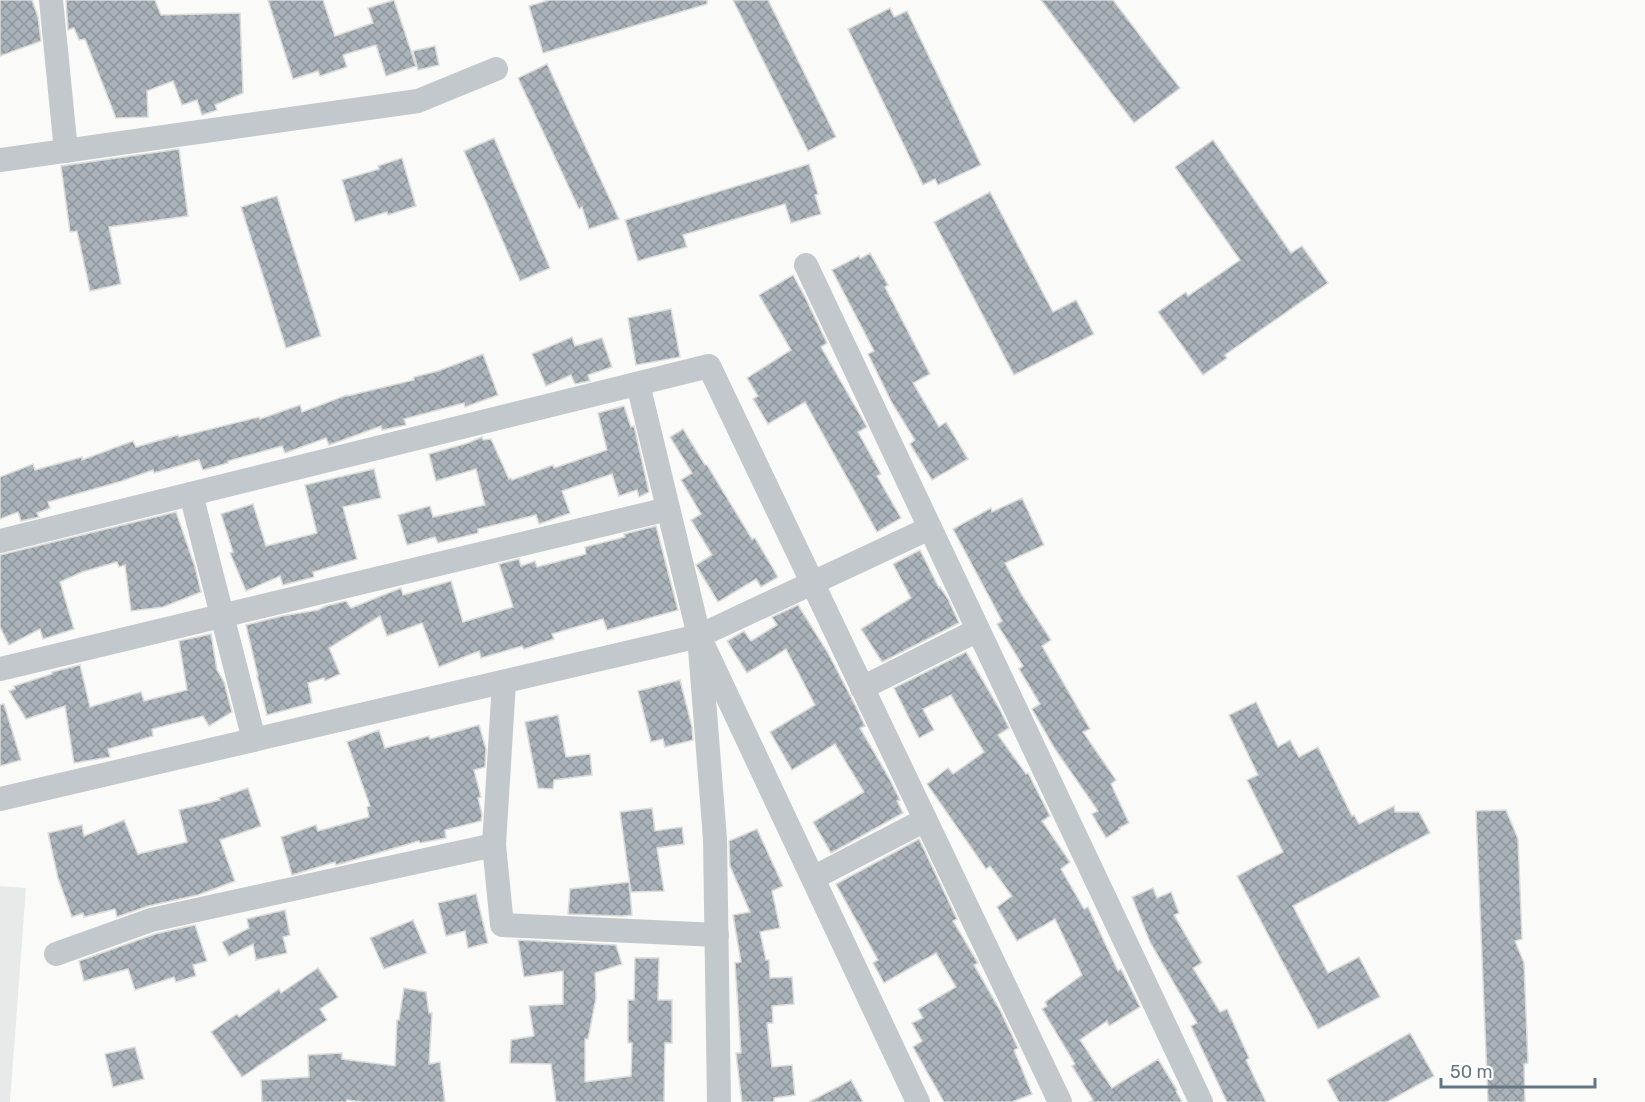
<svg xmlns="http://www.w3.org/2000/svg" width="1645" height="1102" font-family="Rubik,sans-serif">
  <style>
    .built { fill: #e8e9e9 }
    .building { fill: url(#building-cross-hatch); stroke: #dcdcda; stroke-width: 1.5 }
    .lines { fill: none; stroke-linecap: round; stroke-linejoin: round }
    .minor { stroke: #c3c8cc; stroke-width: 24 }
  </style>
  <defs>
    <pattern id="building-cross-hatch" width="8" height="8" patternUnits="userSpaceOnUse" patternTransform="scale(1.5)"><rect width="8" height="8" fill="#aab3b9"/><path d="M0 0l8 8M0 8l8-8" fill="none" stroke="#8e969c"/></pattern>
  </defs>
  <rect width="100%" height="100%" fill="#fafaf8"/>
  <!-- built -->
  <polygon class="built" points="0,886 26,888 10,1102 0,1102"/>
  <!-- building -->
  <g class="building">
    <polygon points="0,0 32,0 38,17 41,41 0,56"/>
    <polygon points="66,0 155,0 161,15 240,13 243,93 215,105 217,110 202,115 197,100 182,105 173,81 147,91 148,117 116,118 85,39 79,40 74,28 68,30"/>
    <polygon points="268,0 323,0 335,36 373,23 368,8 394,0 416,66 386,76 376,45 343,55 347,67 320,76 318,71 293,79"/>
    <polygon points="549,0 707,0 707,4 543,53 529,6"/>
    <polygon points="733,0 768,0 836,137 808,151"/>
    <polygon points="1041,0 1113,0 1180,88 1134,123"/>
    <polygon points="890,8 894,17 907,11 981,165 938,185 935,179 923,185 848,29"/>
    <polygon points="435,46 439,65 418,70 413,51"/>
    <polygon points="547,64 619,219 589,229 582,207 579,209 518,78"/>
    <polygon points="494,138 550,268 520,281 464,151"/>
    <polygon points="1213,140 1291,253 1302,246 1328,283 1225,355 1227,358 1203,375 1158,312 1186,292 1188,296 1240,260 1175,167"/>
    <polygon points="179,149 188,216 109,227 121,284 90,291 77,231 70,232 61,166"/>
    <polygon points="402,158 416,206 388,215 387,212 355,222 342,180 379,169 378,166"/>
    <polygon points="809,164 818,194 815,195 821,214 791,223 785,204 683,235 687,247 638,261 625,220"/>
    <polygon points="990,192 1053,312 1076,300 1094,334 1014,375 934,222"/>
    <polygon points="277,196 321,336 286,348 241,207"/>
    <polygon points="870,253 888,285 885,287 930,374 913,383 939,427 946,422 968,459 932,480 910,444 915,440 892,403 868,354 874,351 832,270 859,256 860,259"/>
    <polygon points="793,275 805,297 827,343 821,347 867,427 858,432 881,474 877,476 901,518 877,532 805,402 768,424 753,399 758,396 747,378 791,350 759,295"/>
    <polygon points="671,309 680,357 636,365 628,318"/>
    <polygon points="572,337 575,346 602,338 612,367 588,375 590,381 575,384 571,375 546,386 532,354"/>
    <polygon points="483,354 498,395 465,407 464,403 404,419 406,425 382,430 381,426 329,445 326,438 285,453 282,446 228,461 228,463 203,470 199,460 154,473 153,470 122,481 48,502 50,508 37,513 39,517 21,521 18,512 0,519 0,477 33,464 35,470 82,457 82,460 133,441 136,447 178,435 179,437 259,417 260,419 300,405 302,412 347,395 347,396 414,380 414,377 438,371"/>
    <polygon points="624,406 631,427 634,426 649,492 639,497 637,490 619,496 612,474 562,491 570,513 539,524 536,515 478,529 478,533 438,543 435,537 407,545 398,515 430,506 433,517 485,505 476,469 436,481 429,454 468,443 482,437 483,440 491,439 509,479 511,478 512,480 553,465 554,468 607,450 598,413"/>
    <polygon points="683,429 705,465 707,465 752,539 755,538 778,577 761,587 756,579 718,602 696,565 712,555 691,520 701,514 681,480 692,473 670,437"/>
    <polygon points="374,469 381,498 343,507 357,559 313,572 314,577 283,585 280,576 246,591 230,553 233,552 221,514 253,504 266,546 317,533 305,485"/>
    <polygon points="1022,498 1044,545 1005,563 1022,595 1051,640 1042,646 1090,729 1083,732 1116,780 1111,784 1129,823 1119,828 1120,829 1106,838 1092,814 1098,811 1055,749 1032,709 1040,704 1019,669 1023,666 997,624 1002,621 953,529 991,508 992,512"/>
    <polygon points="176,512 195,567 201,592 163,607 131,611 125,565 119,567 117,562 82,572 60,582 74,629 43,639 40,629 9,645 0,627 0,555"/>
    <polygon points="656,526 678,610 607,630 603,619 552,634 554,639 524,649 522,646 481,658 479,651 439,667 422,623 387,636 380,616 329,648 340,674 325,681 324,678 308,683 312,703 267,715 257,676 258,676 246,625 282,616 318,610 326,606 346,601 351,608 401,588 403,595 451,581 463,622 513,607 499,564 519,559 521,566 535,561 537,567 586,554 585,547 625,537 624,534"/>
    <polygon points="920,550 939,588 940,587 948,599 959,623 882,662 861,629 911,598 893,564"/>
    <polygon points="798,605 828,653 855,705 865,726 860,728 889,778 900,800 897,801 903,813 831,853 813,822 864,792 835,744 792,770 770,732 815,705 786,649 747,673 727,641 744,631 751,641 777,625 772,617"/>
    <polygon points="211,634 217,670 224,682 232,712 209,726 203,716 152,729 153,736 108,749 110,757 74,763 65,706 26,719 9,691 15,689 14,686 52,674 52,672 80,665 90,707 141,692 144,701 187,690 179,641"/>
    <polygon points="966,652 999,708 1009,728 998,735 1026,774 1028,773 1050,816 1042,821 1070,862 1061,869 1084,909 1088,907 1118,971 1121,969 1140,1007 1109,1026 1107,1021 1080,1040 1112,1088 1158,1059 1177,1090 1176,1091 1182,1102 1090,1102 1093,1100 1072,1066 1075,1064 1042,1009 1047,1006 1045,1002 1082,975 1055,919 1017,941 997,907 1012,896 990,866 986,869 927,784 948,768 953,774 984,752 951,695 923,709 934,730 919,738 894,688"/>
    <polygon points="680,680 692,727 693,740 665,747 663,739 651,742 638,691"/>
    <polygon points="1256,702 1278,747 1290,740 1299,757 1318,747 1352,816 1354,815 1359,824 1394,806 1395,812 1419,812 1430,833 1293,906 1328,973 1359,957 1380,997 1318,1029 1237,876 1283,852 1247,780 1258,775 1229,715"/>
    <polygon points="4,704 21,760 0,766 0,705"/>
    <polygon points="558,715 566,757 590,754 592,775 554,780 553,789 538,788 525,722"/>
    <polygon points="479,725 486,749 485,767 474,770 481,797 478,798 482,814 481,821 445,830 446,838 420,843 419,841 336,865 335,862 292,875 281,837 316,825 318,831 369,817 367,807 370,806 347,742 379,730 385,748 429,736 430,739"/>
    <polygon points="248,788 261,826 220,840 235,881 198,895 148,906 117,917 115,909 84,917 83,913 72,917 58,878 48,833 82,825 84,836 124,820 138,854 187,842 179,810 220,800 219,798"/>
    <polygon points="652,808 655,831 682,827 684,844 657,848 664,891 631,892 620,812"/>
    <polygon points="1506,810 1518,839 1522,939 1515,941 1524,963 1528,1063 1524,1064 1525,1102 1488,1102 1476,811"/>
    <polygon points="757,829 783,886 772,891 780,928 760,932 766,960 769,960 770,978 792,977 794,1004 772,1006 773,1023 767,1023 772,1067 792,1065 795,1095 774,1098 774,1102 742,1102 736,1053 741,1053 735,963 741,962 733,915 750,912 730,866 729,841"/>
    <polygon points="919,839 957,919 953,921 978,963 974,965 1000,1010 1018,1048 1014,1050 1032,1094 1012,1102 944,1102 913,1047 922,1041 912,1023 923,1018 918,1009 956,987 936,953 884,983 873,963 878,960 836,884"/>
    <polygon points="629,882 632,915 622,916 568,914 570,889"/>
    <polygon points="1153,888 1157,898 1171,892 1179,913 1174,915 1202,963 1193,968 1220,1012 1227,1009 1249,1058 1246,1060 1266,1102 1227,1102 1191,1026 1197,1023 1150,942 1132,897"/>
    <polygon points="476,894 488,943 468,948 465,931 446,936 438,903"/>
    <polygon points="285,910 290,935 283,937 287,953 256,960 253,944 229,956 222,942 249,928 247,919"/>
    <polygon points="413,920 427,953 384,969 370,938"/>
    <polygon points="195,925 207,961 193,965 196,976 176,982 174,977 135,990 128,969 84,981 79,961 155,934"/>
    <polygon points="518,940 616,945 622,964 595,973 596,998 588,1039 585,1039 585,1082 631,1076 632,1043 628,1043 628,1000 634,1000 635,958 659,958 658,1000 672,1000 672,1043 665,1043 664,1102 556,1102 551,1064 510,1063 511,1040 534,1036 529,1006 563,1004 563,971 524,977"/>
    <polygon points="318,968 338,997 320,1009 327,1020 242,1077 211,1032 237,1014 239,1017 279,989 281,993"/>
    <polygon points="404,988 426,992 429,1013 432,1013 429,1064 440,1062 445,1102 363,1102 347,1100 346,1102 262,1102 261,1080 309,1077 308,1055 342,1053 342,1059 395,1066 397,1020 399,1020"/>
    <polygon points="1410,1033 1434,1076 1387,1102 1339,1102 1327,1080"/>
    <polygon points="135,1047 144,1079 113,1087 105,1054"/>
    <polygon points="851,1080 863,1102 809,1102"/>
  </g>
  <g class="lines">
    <!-- minor -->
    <g class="minor">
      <polyline points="51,0 66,151"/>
      <polyline points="0,160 418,101 496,69"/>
      <polyline points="806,265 1201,1102"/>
      <polyline points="638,384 699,636 715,839 719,1102"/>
      <polyline points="191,494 254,740"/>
      <polyline points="0,541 709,366 1060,1102"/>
      <polyline points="705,649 918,1102"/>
      <polyline points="0,669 668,509"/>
      <polyline points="504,682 494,845 502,925 717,935"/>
      <polyline points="862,688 978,630"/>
      <polyline points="0,799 699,636 930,528"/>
      <polyline points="813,878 925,820"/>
      <polyline points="56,954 151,920 494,845"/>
    </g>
  </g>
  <!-- scale -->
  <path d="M1441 1078v9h154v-9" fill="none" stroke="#657683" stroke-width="3"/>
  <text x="1450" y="1078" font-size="18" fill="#657683" stroke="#ffffff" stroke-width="4.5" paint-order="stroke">50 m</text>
</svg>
